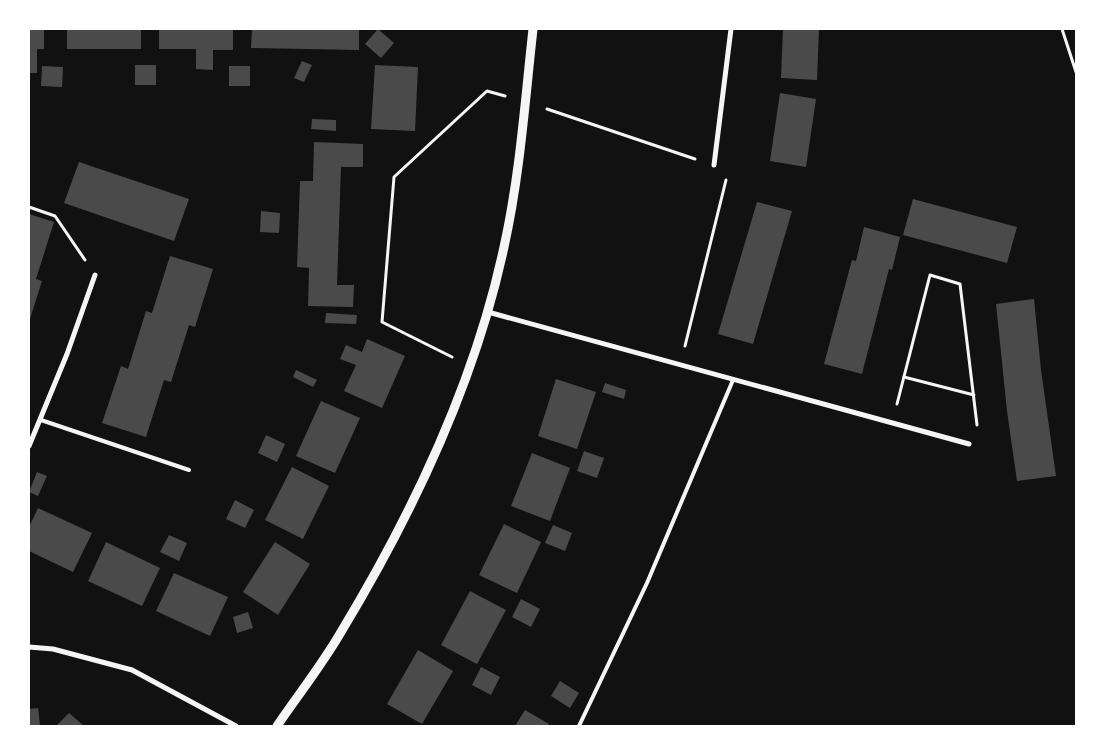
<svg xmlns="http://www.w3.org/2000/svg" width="1105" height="755" font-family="Bitter,serif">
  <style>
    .building { fill: #4a4a4a }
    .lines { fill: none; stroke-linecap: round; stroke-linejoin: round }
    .path { stroke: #f5f5f5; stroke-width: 3 }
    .service { stroke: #f5f5f5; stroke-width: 4 }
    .minor { stroke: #f5f5f5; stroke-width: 5 }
    .tertiary { stroke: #f5f5f5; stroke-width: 9 }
  </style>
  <rect width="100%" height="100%" fill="#111"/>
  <!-- building -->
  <g class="building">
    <polygon points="29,29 44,29 44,49 37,49 37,73 29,73"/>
    <rect x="67" y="29" width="74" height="20"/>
    <polygon points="159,29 233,29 233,50 213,50 213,70 196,69 196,49 159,49"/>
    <polygon points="252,29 359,29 359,50 251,48"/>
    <polygon points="378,29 394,43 381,58 365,44"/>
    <polygon points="783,29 819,29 817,80 781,78"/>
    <polygon points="302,61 312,65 304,82 294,78"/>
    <rect x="135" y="65" width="21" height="20"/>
    <polygon points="375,65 418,67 415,131 371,129"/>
    <polygon points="42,66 63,67 62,87 41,86"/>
    <rect x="229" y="66" width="21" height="20"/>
    <polygon points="780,93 816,99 806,167 770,161"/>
    <polygon points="312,119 336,120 336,131 311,129"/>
    <polygon points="314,142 363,144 363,167 341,167 337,285 354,285 353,307 308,306 309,268 297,267 300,181 313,181"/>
    <polygon points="79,162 189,199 174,241 64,203"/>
    <polygon points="913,199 1017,227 1007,263 903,235"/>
    <polygon points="757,202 792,211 753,344 718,334"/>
    <polygon points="261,211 280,213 279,233 260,232"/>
    <polygon points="29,214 54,222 36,279 42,281 29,322"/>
    <polygon points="864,227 900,237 892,270 889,269 862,374 824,364 852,260 856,261"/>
    <polygon points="170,256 213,269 195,327 189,325 171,382 164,380 146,437 102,423 121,366 128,369 146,311 152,313"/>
    <polygon points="1034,299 1041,370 1056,476 1017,481 1007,411 996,304"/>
    <polygon points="326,313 357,315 356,324 325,323"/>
    <polygon points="367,339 405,356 382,408 344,391 356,365 340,359 346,345 362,352"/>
    <polygon points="296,370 317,380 313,387 293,377"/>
    <polygon points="556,379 596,392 577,449 538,436"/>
    <polygon points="605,383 626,390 624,399 602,392"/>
    <polygon points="321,401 360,418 335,473 296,456"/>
    <polygon points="266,435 285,444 277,462 258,453"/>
    <polygon points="584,451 604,458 597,478 577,471"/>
    <polygon points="532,453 570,468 550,521 511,506"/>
    <polygon points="292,467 329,486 303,539 265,520"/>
    <polygon points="37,472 47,476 38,496 29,492"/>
    <polygon points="235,500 254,510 245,528 226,519"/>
    <polygon points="38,508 92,533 73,572 29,551 29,527"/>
    <polygon points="504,524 541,542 517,593 479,575"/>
    <polygon points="553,525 572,533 565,551 545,543"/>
    <polygon points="169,535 187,543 179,561 160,552"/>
    <polygon points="106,542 160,568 142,606 88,581"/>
    <polygon points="275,542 310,564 278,615 243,592"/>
    <polygon points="174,573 228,597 210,636 156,611"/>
    <polygon points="470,591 506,610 477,664 441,645"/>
    <polygon points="521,599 540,609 531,627 512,617"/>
    <polygon points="248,612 253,628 237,633 233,617"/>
    <polygon points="418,650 453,671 422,724 387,704"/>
    <polygon points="481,667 500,677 491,695 472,685"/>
    <polygon points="560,681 579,693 570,708 551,696"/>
    <polygon points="38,708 40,726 29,726 29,709"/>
    <polygon points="525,710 549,724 547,726 515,726"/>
    <polygon points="69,713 84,726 56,726"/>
  </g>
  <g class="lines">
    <!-- path -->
    <g class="path">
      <polyline points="1062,29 1076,72"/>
      <polyline points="547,109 695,159"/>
      <polyline points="29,207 55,216 85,260"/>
      <polyline points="685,346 726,180"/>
      <polyline points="452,357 382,322 394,177 487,91 505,96"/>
      <polyline points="904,377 974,395"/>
      <polyline points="897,404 930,275 960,284 977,425"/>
    </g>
    <!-- service -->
    <g class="service">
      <polyline points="41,420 189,470"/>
      <polyline points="579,726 647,583 733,380"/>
    </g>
    <!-- minor -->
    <g class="minor">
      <polyline points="714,165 731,29"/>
      <polyline points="488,312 969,444"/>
      <polyline points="29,446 67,354 95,275"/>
      <polyline points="29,647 53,649 132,670 236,726"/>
    </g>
    <!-- tertiary -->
    <path class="tertiary" d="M277,726C298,695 322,665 341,632C413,513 475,383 504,247C520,175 525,101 533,29"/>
  </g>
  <!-- border -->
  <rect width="1105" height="755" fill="none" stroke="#ffffff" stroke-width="60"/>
</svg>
